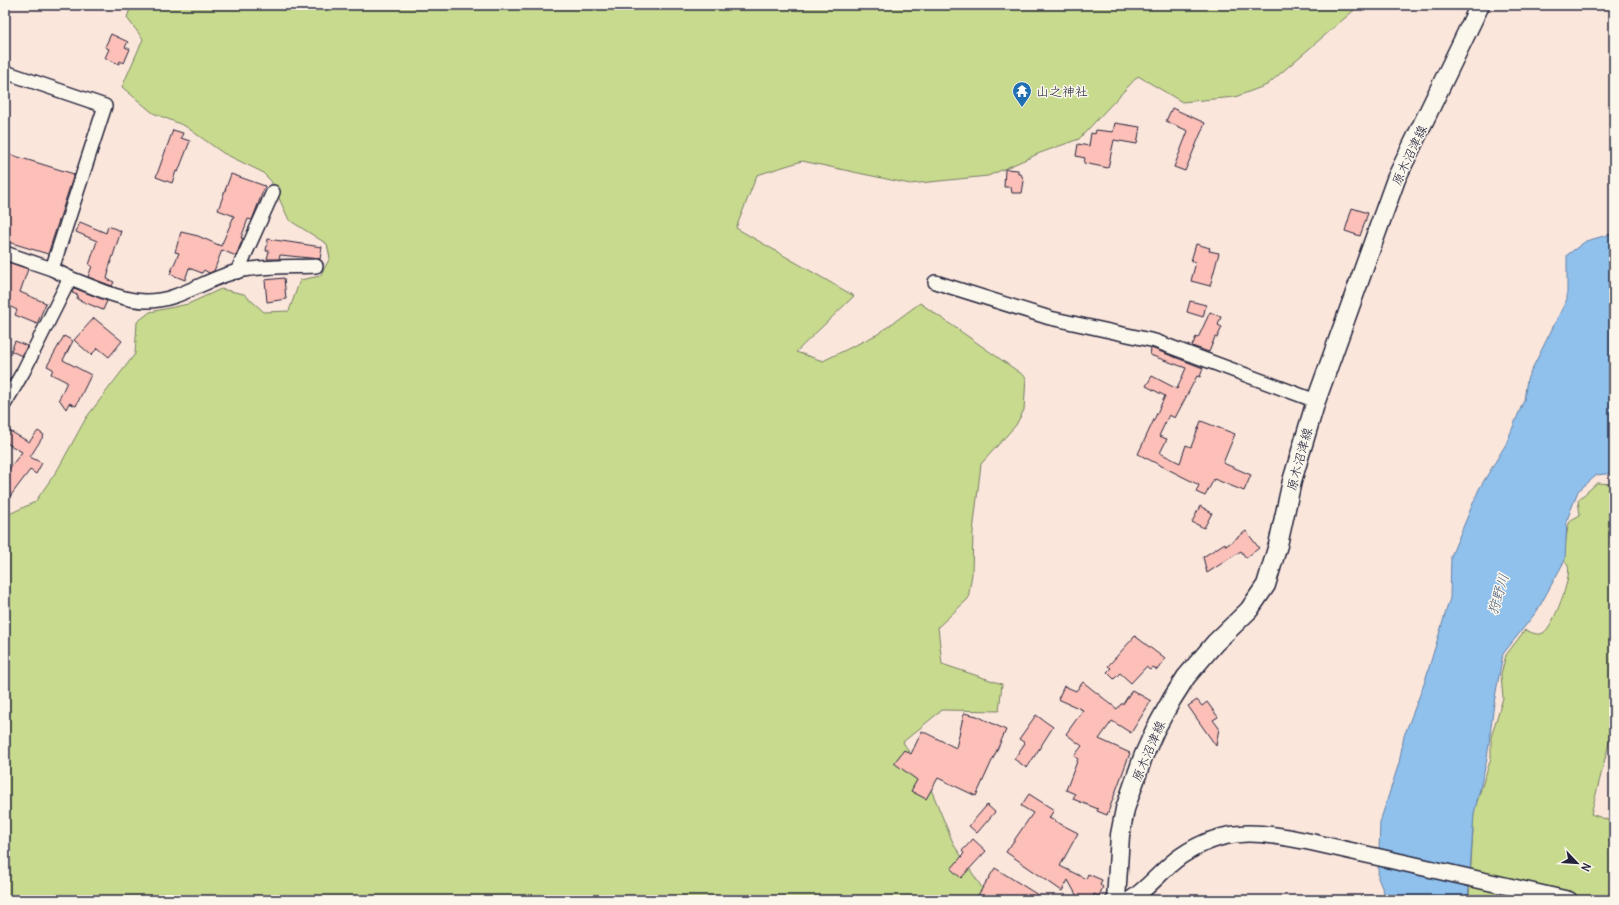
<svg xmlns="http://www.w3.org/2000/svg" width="1619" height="905" font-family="Delius,'Klee One',sans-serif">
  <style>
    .green { fill: #c8da8e; stroke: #757e64 }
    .water { fill: #90c0ec; stroke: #6481a5 }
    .building { fill: #fcc0b8; stroke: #22223b }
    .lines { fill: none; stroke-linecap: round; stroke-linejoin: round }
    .minor-casing { stroke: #22223b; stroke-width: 16 }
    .tertiary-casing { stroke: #22223b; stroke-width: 19 }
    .secondary-casing { stroke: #22223b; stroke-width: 21 }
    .minor { stroke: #fbf7ec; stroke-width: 13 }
    .tertiary { stroke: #fbf7ec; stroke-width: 16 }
    .secondary { stroke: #fbf7ec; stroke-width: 18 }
    .labels { text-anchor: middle; stroke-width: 3; stroke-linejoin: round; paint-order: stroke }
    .poi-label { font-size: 13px; fill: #22223b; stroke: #fbf7ec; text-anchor: start }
    .street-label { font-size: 13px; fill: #22223b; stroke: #fbf7ec }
    .water-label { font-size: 14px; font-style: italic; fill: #485979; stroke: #fbf7ec }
  </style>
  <rect width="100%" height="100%" fill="#fbe6dc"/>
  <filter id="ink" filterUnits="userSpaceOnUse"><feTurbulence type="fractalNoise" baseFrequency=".025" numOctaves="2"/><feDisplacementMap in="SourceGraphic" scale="8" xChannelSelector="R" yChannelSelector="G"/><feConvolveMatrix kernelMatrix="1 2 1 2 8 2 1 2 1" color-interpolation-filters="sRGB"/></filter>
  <g filter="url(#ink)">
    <!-- green -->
    <g class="green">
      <polygon points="131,5 1360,5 1267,85 1235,97 1182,102 1138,76 1079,139 1040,153 988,176 910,184 802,161 757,175 736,228 854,296 796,352 823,361 878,334 920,303 1026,377 1024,410 1016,425 981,464 973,532 972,574 968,599 938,627 942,664 1002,684 999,711 942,710 903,742 928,782 954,845 990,900 5,900 5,516 35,502 58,469 86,418 135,354 137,322 150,312 188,304 221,289 244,294 264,312 289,311 300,280 320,276 330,258 327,244 289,220 271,181 262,172 223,153 185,126 153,113 122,87 143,39 127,18"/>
      <path d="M1597,483L1614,484V723L1591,814L1614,822V900H1469L1474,811L1491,758V737L1503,698L1501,674L1506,655L1525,630C1530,632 1538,636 1543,633C1553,628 1572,577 1568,566C1567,564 1564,561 1563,559L1568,526L1571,520L1580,515L1578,500Z"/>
    </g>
    <!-- water -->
    <polygon class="water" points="1614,230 1614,473 1597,475 1578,491 1567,520 1565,560 1537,611 1503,654 1494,703 1487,759 1474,814 1468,900 1387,900 1378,878 1380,822 1399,763 1404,736 1424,684 1450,598 1451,556 1479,489 1506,444 1524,400 1527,379 1567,299 1567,255 1586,241 1611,234"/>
    <!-- building -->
    <g class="building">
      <polygon points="111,34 128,42 125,47 130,49 124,63 120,61 119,64 105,58 109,49 105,47"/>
      <polygon points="1172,108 1205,123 1185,171 1174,167 1188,131 1166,121"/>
      <polygon points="1115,123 1140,127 1137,144 1114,140 1108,168 1084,163 1085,158 1076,156 1078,144 1089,146 1091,133 1095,134 1096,130 1113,132"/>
      <polygon points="173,130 183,133 181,138 190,141 178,172 176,171 172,183 156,177"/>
      <polygon points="5,153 74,174 48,254 5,241"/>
      <polygon points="1005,169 1018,170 1018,174 1021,174 1024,181 1022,193 1012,193 1011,187 1004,187"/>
      <polygon points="231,174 265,186 252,220 248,219 241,238 243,238 236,256 222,250 214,271 209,273 204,270 202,273 189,268 185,280 170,274 179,253 175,252 181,232 198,236 221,246 234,216 218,210"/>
      <polygon points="1352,208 1368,213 1360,236 1345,231"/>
      <polygon points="80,222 106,233 108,226 121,231 108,271 109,271 107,279 114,282 112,286 88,277 92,266 89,265 97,241 76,232"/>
      <polygon points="268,239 322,247 320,259 280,255 279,259 267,259 269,251 266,251"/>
      <polygon points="1196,244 1210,248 1209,251 1219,253 1210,286 1191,281 1196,262 1191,261"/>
      <polygon points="5,261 28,269 20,292 46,303 37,324 15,315 17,310 5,304"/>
      <polygon points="284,278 286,299 267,302 265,280"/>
      <polygon points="74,288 107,301 103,310 77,299 78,295 72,293"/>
      <polygon points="1190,301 1206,305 1203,317 1187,312"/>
      <polygon points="1210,312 1221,317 1218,325 1222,327 1217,338 1215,337 1209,352 1192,346 1196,337 1198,338"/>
      <polygon points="94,318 122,341 109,357 98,348 91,355 74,340"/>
      <polygon points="64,336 73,341 63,360 91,375 76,406 69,403 66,409 59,399 67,382 51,374 53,369 47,366"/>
      <polygon points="15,341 27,346 22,356 11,351"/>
      <polygon points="1151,348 1203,368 1200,377 1197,376 1175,418 1169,415 1159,436 1167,439 1160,453 1180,463 1186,445 1191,447 1201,421 1235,434 1223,463 1251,475 1244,491 1214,479 1205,496 1196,492 1199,485 1138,454 1165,396 1146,386 1152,376 1177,389 1186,368 1150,355"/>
      <polygon points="8,430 29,442 38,431 44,435 30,457 42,463 36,474 30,470 5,503 5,474 22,452 5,442 5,436"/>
      <polygon points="1200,506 1212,513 1204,528 1192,522"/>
      <polygon points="1246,531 1259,548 1246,558 1241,551 1207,573 1203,557 1225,543 1226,546"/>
      <polygon points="1135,636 1165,659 1157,670 1153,667 1150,670 1146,667 1131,683 1120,673 1114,679 1107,672 1111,668 1108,666"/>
      <polygon points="1083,682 1117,709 1121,704 1123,704 1132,690 1151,701 1131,733 1112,721 1099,739 1130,753 1107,815 1097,811 1098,809 1073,799 1075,794 1066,790 1078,759 1074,756 1082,746 1066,734 1083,710 1058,699 1064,686 1076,691"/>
      <polygon points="1197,700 1202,706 1207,702 1218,717 1213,720 1219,728 1216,746 1188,706"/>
      <polygon points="964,713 977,716 1006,730 976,796 938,778 926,799 911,791 917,780 894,763 904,750 911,754 922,731 956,748"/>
      <polygon points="1036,715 1053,727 1027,768 1014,759 1025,743 1019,739"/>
      <polygon points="1029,794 1054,810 1049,818 1078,833 1060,866 1086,879 1088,874 1102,880 1100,885 1103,887 1099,896 1094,894 1092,900 1079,900 1068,880 1062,891 1006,852 1033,813 1021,806"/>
      <polygon points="987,805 995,812 977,833 969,826"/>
      <polygon points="973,839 986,851 961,878 951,869 962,856 964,853 962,851"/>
      <polygon points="995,868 1046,900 975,900"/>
    </g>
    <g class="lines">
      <!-- minor casing -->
      <g class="minor-casing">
        <g id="minor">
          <polyline points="5,72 105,106 52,269"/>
          <polyline points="5,253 52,269 70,278 23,372 5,403"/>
          <polyline points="237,272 273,192"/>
          <path d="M70,278C94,287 119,300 145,301C180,302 209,276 243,270C266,266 292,267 316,266"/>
          <polyline points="935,282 1050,318 1155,341 1316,401"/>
        </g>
      </g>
      <!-- tertiary casing -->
      <g class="tertiary-casing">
        <path id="tertiary" d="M1130,900C1149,888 1162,869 1181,856C1226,825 1260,832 1311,842L1569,900"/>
      </g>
      <!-- secondary casing -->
      <g class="secondary-casing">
        <polyline id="secondary" points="1116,900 1120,835 1125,809 1143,757 1155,730 1172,699 1186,677 1215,643 1249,610 1266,585 1278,545 1292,481 1316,401 1396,179 1480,5"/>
      </g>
      <!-- minor -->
      <use href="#minor" class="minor"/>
      <!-- tertiary -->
      <use href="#tertiary" class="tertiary"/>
      <!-- secondary -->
      <use href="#secondary" class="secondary"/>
    </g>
  </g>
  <!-- icons -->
  <defs>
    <g id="temple-pin" transform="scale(1)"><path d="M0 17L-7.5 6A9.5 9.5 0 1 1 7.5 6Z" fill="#1f6fb2" stroke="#fbf7ec"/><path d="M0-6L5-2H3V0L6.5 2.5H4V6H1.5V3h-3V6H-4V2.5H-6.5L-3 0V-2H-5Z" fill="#fff"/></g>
  </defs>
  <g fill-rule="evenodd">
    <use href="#temple-pin" x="1022" y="91"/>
  </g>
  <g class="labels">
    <!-- poi labels -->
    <g class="poi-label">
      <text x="1036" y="96">山之神社</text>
    </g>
    <!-- street labels -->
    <g class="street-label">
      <text transform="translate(1409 155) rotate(-65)" y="5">原木沼津線</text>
      <text transform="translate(1299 459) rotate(-75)" y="5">原木沼津線</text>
      <text transform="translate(1148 751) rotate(-67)" y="5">原木沼津線</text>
    </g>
    <!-- water labels -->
    <g class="water-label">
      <text transform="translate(1498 594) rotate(-73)" y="5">狩野川</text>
    </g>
  </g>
  <!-- margin -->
  <rect width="1619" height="905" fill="none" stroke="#fbf7ec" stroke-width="20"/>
  <rect x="10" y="10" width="1599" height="885" fill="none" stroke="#22223b" stroke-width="1.5" filter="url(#ink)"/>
  <!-- north arrow -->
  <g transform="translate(1577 863) rotate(115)" stroke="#fbf7ec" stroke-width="3" paint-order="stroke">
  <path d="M0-3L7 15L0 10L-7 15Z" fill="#22223b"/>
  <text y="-6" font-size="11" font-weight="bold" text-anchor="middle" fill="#22223b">N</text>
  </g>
</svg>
